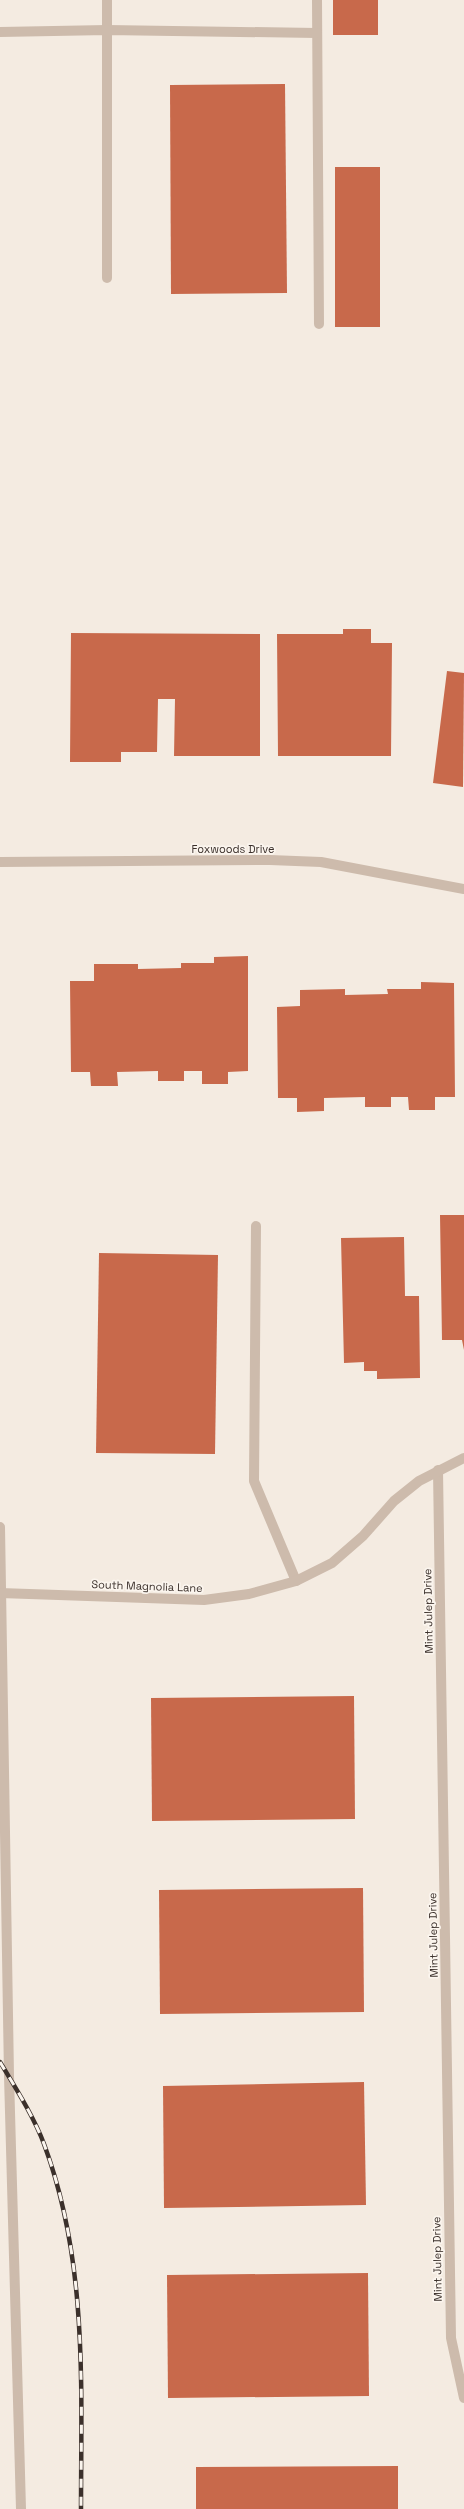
<svg xmlns="http://www.w3.org/2000/svg" width="464" height="2509" font-family="'Space Grotesk',sans-serif">
  <style>
    .building { fill: #c8694b }
    .lines { fill: none; stroke-linecap: round; stroke-linejoin: round }
    .minor { stroke: #cdbbac; stroke-width: 10 }
    .rail-casing { stroke: #3b302b; stroke-width: 4.5 }
    .rail { stroke: #fbf5ee; stroke-width: 3; stroke-dasharray: 9; stroke-linecap: butt }
    .labels { text-anchor: middle; stroke-width: 3.5; stroke-linejoin: round; paint-order: stroke }
    .street-label { font-size: 11px; fill: #3b302b; stroke: #fbf5ee }
  </style>
  <rect width="100%" height="100%" fill="#f4ebe1"/>
  <!-- building -->
  <g class="building">
    <rect x="333" y="0" width="45" height="35"/>
    <polygon points="285,84 287,293 171,294 170,85"/>
    <rect x="335" y="167" width="45" height="160"/>
    <polygon points="343,629 371,629 371,643 392,643 391,756 278,756 277,634 343,634"/>
    <polygon points="71,633 260,634 260,756 174,756 175,699 158,699 157,752 121,752 121,762 70,762"/>
    <polygon points="447,671 464,673 463,787 433,783"/>
    <polygon points="248,956 248,1071 228,1072 228,1084 202,1084 202,1071 184,1071 184,1081 158,1081 158,1071 117,1072 118,1086 91,1086 90,1072 71,1072 70,981 94,981 94,964 138,964 138,969 181,968 181,963 214,963 214,957"/>
    <polygon points="421,982 454,983 455,1097 435,1097 435,1110 409,1110 408,1097 391,1097 391,1107 365,1107 365,1097 324,1098 324,1111 297,1112 297,1098 278,1098 277,1007 300,1006 300,990 345,989 345,995 388,994 387,989 421,989"/>
    <polygon points="440,1215 464,1215 464,1350 462,1340 442,1340"/>
    <polygon points="404,1237 405,1296 419,1296 420,1378 377,1379 377,1371 364,1371 364,1362 344,1363 341,1238"/>
    <polygon points="99,1253 218,1255 215,1454 96,1453"/>
    <polygon points="354,1696 355,1819 152,1821 151,1698"/>
    <polygon points="363,1888 364,2012 160,2014 159,1890"/>
    <polygon points="364,2082 366,2205 164,2208 163,2086"/>
    <polygon points="368,2273 369,2396 168,2398 167,2275"/>
    <polygon points="398,2466 398,2509 196,2509 196,2467"/>
  </g>
  <g class="lines">
    <!-- minor -->
    <g class="minor">
      <polyline points="107,0 107,278"/>
      <polyline points="317,0 319,324"/>
      <polyline points="0,32 107,30 317,33"/>
      <polyline points="0,862 270,860 321,862 464,889"/>
      <polyline points="256,1226 254,1481 296,1581"/>
      <polyline points="438,1470 451,2338 464,2398"/>
      <polyline points="0,1527 9,2076 21,2509"/>
      <polyline points="0,1593 204,1600 249,1594 296,1581 332,1563 363,1536 394,1501 419,1481 464,1458"/>
    </g>
    <!-- rail casing -->
    <g class="rail-casing">
      <path id="rail" d="M0,2062C15,2087 34,2117 44,2144C88,2262 81,2386 81,2509"/>
    </g>
    <!-- rail -->
    <use href="#rail" class="rail"/>
  </g>
  <g class="labels">
    <!-- street labels -->
    <g class="street-label">
      <text x="233" y="853">Foxwoods Drive</text>
      <text transform="translate(147 1586) rotate(2)" y="4">South Magnolia Lane</text>
      <text transform="translate(428 1611) rotate(-91)" y="4">Mint Julep Drive</text>
      <text transform="translate(433 1935) rotate(-91)" y="4">Mint Julep Drive</text>
      <text transform="translate(437 2259) rotate(-91)" y="4">Mint Julep Drive</text>
    </g>
  </g>
</svg>
